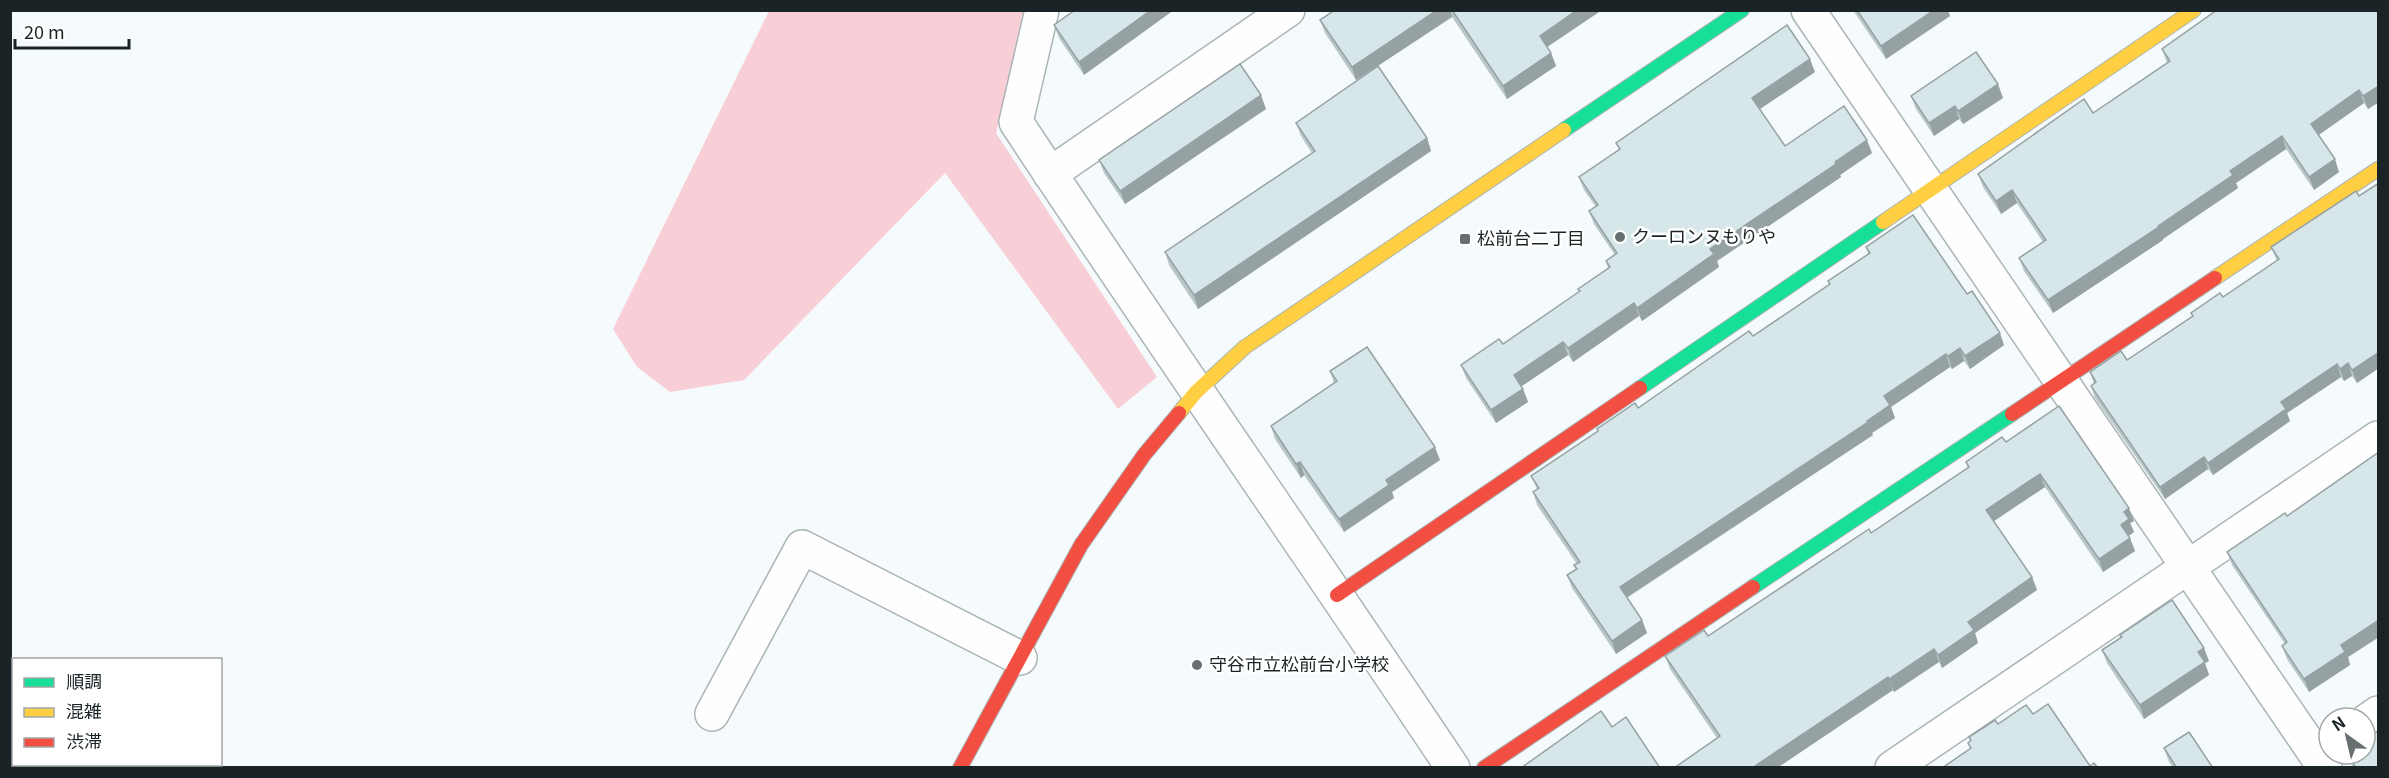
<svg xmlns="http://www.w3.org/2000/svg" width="2389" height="778" font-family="Georgia,'Noto Sans JP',serif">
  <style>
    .forest { fill: #f9cfd7 }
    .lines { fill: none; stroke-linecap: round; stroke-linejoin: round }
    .street-casing { stroke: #acb4b5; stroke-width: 36 }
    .fast-casing { stroke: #acb4b5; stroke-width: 16 }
    .slow-casing { stroke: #acb4b5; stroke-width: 16 }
    .jam-casing { stroke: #acb4b5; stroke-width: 16 }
    .street { stroke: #fefeff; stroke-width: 33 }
    .fast { stroke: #16e098; stroke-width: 14 }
    .slow { stroke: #ffcf43; stroke-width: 14 }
    .jam { stroke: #f24e42; stroke-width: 14 }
    .wall { fill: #b8c6c8 }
    .shaded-wall { fill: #96a1a3 }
    .building { fill: #d6e6e9; stroke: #96a1a3; stroke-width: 1.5 }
    .poi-dot { fill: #676f71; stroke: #fff; stroke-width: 2 }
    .labels { text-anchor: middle; stroke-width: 5; stroke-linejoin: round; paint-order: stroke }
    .poi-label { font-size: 18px; fill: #1a2426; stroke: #fff; text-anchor: start }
  </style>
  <rect width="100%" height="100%" fill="#f5fbfc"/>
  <!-- forest -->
  <polygon class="forest" points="769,11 1025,11 996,133 1157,377 1118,409 945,173 744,380 670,392 637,367 613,329"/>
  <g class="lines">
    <!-- street casing -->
    <g class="street-casing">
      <g id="street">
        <path d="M1042,10L1016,122C1159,339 1309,552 1453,768"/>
        <polyline points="1808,10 2325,768"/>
        <polyline points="1050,174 1288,10"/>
        <polyline points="712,714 802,547 1020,658"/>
        <polyline points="2365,722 2378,713"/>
        <polyline points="1892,768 2378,438"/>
      </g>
    </g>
    <!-- fast casing -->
    <g class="fast-casing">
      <g id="fast">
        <polyline points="1564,130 1742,10"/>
        <polyline points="1640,388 1883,222"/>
        <polyline points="1753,587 2012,414"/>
      </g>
    </g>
    <!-- slow casing -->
    <g class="slow-casing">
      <g id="slow">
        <polyline points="1883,222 2194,10"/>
        <polyline points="2215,278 2378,169"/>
        <polyline points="1179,413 1196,392 1245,347 1564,130"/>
      </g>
    </g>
    <!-- jam casing -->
    <g class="jam-casing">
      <g id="jam">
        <polyline points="2012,414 2215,278"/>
        <polyline points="1337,595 1640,388"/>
        <polyline points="960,768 1081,545 1144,455 1179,413"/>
        <polyline points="1484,768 1753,587"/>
      </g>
    </g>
    <!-- street -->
    <use href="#street" class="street"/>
    <!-- fast -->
    <use href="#fast" class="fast"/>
    <!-- slow -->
    <use href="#slow" class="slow"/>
    <!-- jam -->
    <use href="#jam" class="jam"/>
  </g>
  <!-- wall -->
  <g class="wall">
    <polygon points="1075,10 1084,75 1059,38 1054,25"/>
    <polygon points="1335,10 1602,10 1547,47 1551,53 1556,66 1507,99 1452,17 1378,66 1427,138 1431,151 1198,309 1169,265 1165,252 1312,153 1301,136 1296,123 1373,69 1356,80 1325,33 1320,20"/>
    <polygon points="1853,10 1948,10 1950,16 1886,59"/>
    <polygon points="2379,15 2379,102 2368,109 2364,103 2318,135 2339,172 2314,190 2286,149 2236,183 2238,188 2163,239 2163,240 2053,313 2024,271 2019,258 2043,242 2017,203 2001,214 1983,187 1978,174 2093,113 2167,63 2162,49"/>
    <polygon points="1815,72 1760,109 1785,146 1872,153 1840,175 1841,177 1717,261 1719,267 1642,321 1639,316 1573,362 1568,355 1521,386 1528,402 1496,423 1466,378 1461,365 1503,344 1580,292 1578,289 1608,268 1606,261 1615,255 1594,224 1589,211 1596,207 1584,190 1579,177 1619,150 1616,143"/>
    <polygon points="1911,96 2003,98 1963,124 1959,119 1934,136 1916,109"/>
    <polygon points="1266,109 1125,204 1104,173 1099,160"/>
    <polygon points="2379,183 2379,368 2357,383 2352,376 2344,381 2341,377 2287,413 2290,421 2213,475 2208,469 2165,499 2095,398 2091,386 2094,384 2090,372 2127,360 2192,316 2191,313 2223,297 2277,261 2271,247 2359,196"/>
    <polygon points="1866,247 1967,294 2004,345 1970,369 1964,361 1952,369 1950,367 1891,407 1895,418 1872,433 1873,435 1627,598 1642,620 1647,633 1616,654 1572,588 1567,575 1576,570 1574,565 1577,564 1537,505 1533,492 1537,489 1531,476 1598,431 1597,429 1638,408 1753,336 1829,285 1828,281 1868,254"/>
    <polygon points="1330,371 1440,460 1392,492 1394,498 1344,532 1304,475 1301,478 1275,439 1271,426 1334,383"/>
    <polygon points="2006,442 2134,521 2130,523 2134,532 2128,536 2135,551 2103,572 2045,487 1994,521 2032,577 2037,590 1975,633 1978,643 1942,668 1939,662 1894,692 1893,690 1777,768 1674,768 1717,738 1670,669 1665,656 1708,636 1871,533 1968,468 1966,462"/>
    <polygon points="2379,452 2379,637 2348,657 2350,665 2309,692 2287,659 2282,646 2285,644 2232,565 2227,552 2287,516"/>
    <polygon points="2120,635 2209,661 2205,663 2209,675 2144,719 2107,663 2102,650 2121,638"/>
    <polygon points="2164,748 2213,768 2173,768 2169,762"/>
    <polygon points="2347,754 2365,754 2379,768 2353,768"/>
  </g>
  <!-- shaded-wall -->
  <g class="shaded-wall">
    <polygon points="1151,10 1174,10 1084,75 1079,62"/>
    <polygon points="1437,10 1450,10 1452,17 1356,80 1352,67"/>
    <polygon points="1577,10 1602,10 1544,49 1540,36"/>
    <polygon points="1934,10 1948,10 1950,16 1886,59 1881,46"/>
    <polygon points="1551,53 1556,66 1507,99 1503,86"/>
    <polygon points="1810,59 1815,72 1757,111 1752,98"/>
    <polygon points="1998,84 2003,98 1963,124 1958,111"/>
    <polygon points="2379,86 2379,102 2368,109 2363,96"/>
    <polygon points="2359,90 2364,103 2316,137 2311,124"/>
    <polygon points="1261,95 1266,109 1125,204 1120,191"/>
    <polygon points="1955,106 1959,119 1934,136 1929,123"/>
    <polygon points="2282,136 2286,149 2236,183 2238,188 2163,239 2163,240 2053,313 2048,300 2158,226 2230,171"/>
    <polygon points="1427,138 1431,151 1198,309 1194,295"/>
    <polygon points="1867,140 1872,153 1840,175 1841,177 1717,261 1719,267 1642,321 1637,308 1710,249"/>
    <polygon points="2335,159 2339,172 2314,190 2309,177"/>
    <polygon points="2012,190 2017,203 2001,214 1996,201"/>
    <polygon points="1634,303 1639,316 1573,362 1568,348"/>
    <polygon points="2000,333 2004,345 1970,369 1965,356"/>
    <polygon points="1563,342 1568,355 1519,388 1514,375"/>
    <polygon points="1960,348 1964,361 1952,369 1948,356"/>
    <polygon points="2379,352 2379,368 2357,383 2352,370"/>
    <polygon points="1946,354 1950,367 1891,407 1895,418 1872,433 1873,435 1624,599 1620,587 1867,421 1884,396"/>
    <polygon points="2348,363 2352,376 2344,381 2340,369"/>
    <polygon points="2337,364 2341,377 2287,413 2290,421 2213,475 2208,463 2281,402"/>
    <polygon points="1523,389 1528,402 1496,423 1491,410"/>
    <polygon points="1435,447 1440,460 1392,492 1394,498 1344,532 1339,519 1386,480"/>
    <polygon points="2204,457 2208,469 2165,499 2160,487"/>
    <polygon points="1300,462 1304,475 1301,478 1296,464"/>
    <polygon points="2040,474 2045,487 1991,523 1986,510"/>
    <polygon points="2129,508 2134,521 2130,523 2134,532 2126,538 2121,525 2124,512"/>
    <polygon points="2130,538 2135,551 2103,572 2099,559"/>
    <polygon points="2032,577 2037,590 1975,633 1978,643 1942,668 1938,655 1968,622"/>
    <polygon points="1642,620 1647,633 1616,654 1612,641"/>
    <polygon points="2379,620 2379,637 2348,657 2350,665 2309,692 2304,679 2341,645"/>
    <polygon points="2204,648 2209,661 2205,663 2209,675 2144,719 2140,705 2198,652"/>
    <polygon points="1934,649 1939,662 1894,692 1889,679"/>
    <polygon points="1888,677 1893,690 1777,768 1752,768"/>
  </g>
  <!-- building -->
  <g class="building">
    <polygon points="1075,10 1151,10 1079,62 1054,25"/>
    <polygon points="1335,10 1437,10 1352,67 1320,20"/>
    <polygon points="1452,10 1577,10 1540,36 1551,53 1503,86"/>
    <polygon points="1857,10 1934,10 1881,46"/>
    <polygon points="2217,10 2376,10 2379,15 2379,86 2363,96 2359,90 2311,124 2335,159 2309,177 2282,136 2230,171 2233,175 2158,226 2159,227 2048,300 2019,258 2046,240 2012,190 1996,201 1978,174 2084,99 2093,113 2170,61 2162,49"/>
    <polygon points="1787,25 1810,59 1752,98 1785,146 1844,106 1867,140 1835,162 1836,164 1710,249 1714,254 1637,308 1634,303 1568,348 1563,342 1514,375 1523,389 1491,410 1461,365 1499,339 1503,344 1580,291 1578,289 1610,267 1606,261 1617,253 1589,211 1598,205 1579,177 1620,149 1616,143"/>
    <polygon points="1976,52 1998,84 1958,111 1955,106 1929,123 1911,96"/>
    <polygon points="1240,64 1261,95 1120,191 1099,160"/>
    <polygon points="1378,66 1427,138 1194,295 1165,252 1315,151 1296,123"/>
    <polygon points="2379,183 2379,352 2352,370 2348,363 2340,369 2337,364 2281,402 2286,409 2208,463 2204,457 2160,487 2091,386 2096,382 2090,372 2121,351 2127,360 2193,316 2191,313 2220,293 2223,297 2279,259 2271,247 2356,191 2359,196"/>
    <polygon points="1913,215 1967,294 1972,291 2000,333 1965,356 1960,348 1948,356 1946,354 1884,396 1890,405 1867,421 1868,422 1620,587 1642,620 1612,641 1567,575 1577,569 1574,565 1580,562 1533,492 1539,488 1531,476 1598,431 1597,429 1635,403 1638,408 1749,331 1753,336 1830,284 1828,281 1870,253 1866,247"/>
    <polygon points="1367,347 1435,447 1386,480 1389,485 1339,519 1300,462 1296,464 1271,426 1337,381 1330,371"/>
    <polygon points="2059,406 2129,508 2124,512 2129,519 2121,525 2130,538 2099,559 2040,474 1986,510 2032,577 1968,622 1974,630 1938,655 1934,649 1889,679 1888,677 1752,768 1674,768 1720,736 1665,656 1704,630 1708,636 1869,529 1871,533 1969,467 1966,462 2002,437 2006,442"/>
    <polygon points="2379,452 2379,620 2341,645 2345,652 2304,679 2282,646 2287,642 2227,552 2285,513 2287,516"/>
    <polygon points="2172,600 2204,648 2198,652 2205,662 2140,705 2102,650 2122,637 2120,635"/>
    <polygon points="2048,704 2090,766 2094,763 2098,768 1942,768 1971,748 1968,743 1971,740 1969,737 1995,720 1998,724 2026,705 2033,714"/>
    <polygon points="1601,711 1612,727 1626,717 1660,768 1521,768"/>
    <polygon points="2379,730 2379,768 2356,768 2348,754 2365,754 2365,739"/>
    <polygon points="2189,732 2213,768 2177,768 2164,748"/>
  </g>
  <!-- markers -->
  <g class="poi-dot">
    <circle cx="1620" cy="237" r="6"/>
    <rect x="1459" y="233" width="12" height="12" rx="3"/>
    <circle cx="1197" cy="665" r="6"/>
  </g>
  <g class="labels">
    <!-- poi labels -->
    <g class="poi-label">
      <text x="1632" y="243">クーロンヌもりや</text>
      <text x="1477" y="245">松前台二丁目</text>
      <text x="1209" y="671">守谷市立松前台小学校</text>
    </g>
  </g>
  <!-- border -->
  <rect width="2389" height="778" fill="none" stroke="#1a2426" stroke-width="24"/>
  <!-- legend -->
  <rect x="12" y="658" width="210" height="108" fill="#ffffff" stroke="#a3a7a8" stroke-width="1.5"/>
  <rect x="24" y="678" width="30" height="9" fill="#16e098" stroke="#a3a7a8" stroke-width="1.5"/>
  <text x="66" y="688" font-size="18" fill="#1a2426">順調</text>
  <rect x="24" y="708" width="30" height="9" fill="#ffcf43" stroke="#a3a7a8" stroke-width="1.5"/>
  <text x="66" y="718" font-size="18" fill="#1a2426">混雑</text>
  <rect x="24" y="738" width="30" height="9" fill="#f24e42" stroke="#a3a7a8" stroke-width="1.5"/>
  <text x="66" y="748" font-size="18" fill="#1a2426">渋滞</text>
  <!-- north arrow -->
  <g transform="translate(2347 736) rotate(326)"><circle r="28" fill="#ffffff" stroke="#a3a7a8" stroke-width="1.5"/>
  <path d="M0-4.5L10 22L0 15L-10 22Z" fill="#676f71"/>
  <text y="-9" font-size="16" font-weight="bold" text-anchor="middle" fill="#1a2426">N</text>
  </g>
  <!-- scale -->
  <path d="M15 39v9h114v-9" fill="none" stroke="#1a2426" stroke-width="3"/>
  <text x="24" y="39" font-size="18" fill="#1a2426" stroke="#ffffff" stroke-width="4.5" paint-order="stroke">20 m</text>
</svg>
